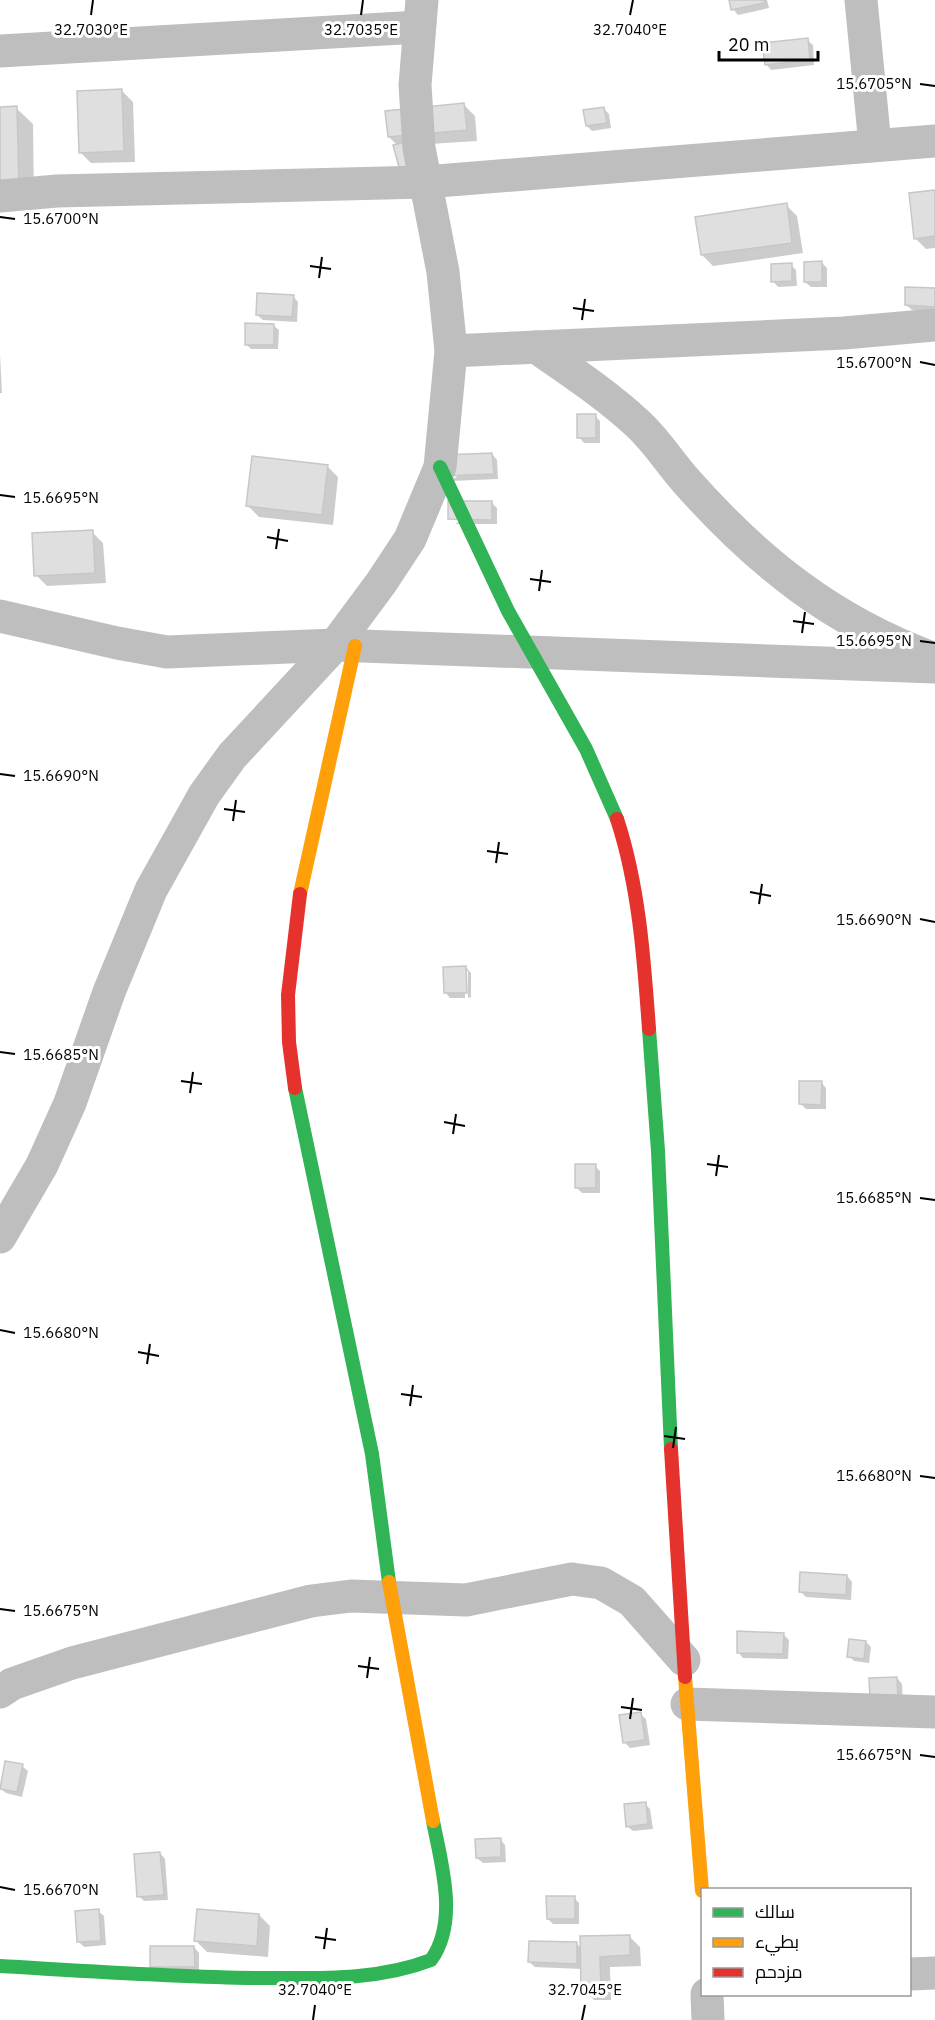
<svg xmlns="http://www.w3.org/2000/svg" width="935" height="2020" font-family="'IBM Plex Sans',Cairo,sans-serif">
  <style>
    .shadow { fill: #0003 }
    .building { fill: #dfdfdf; stroke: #c7c7c7; stroke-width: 1.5 }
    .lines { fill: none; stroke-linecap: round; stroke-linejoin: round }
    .street { stroke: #bebebe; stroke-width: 33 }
    .fast { stroke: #30b455; stroke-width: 14 }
    .slow { stroke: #ff9f0a; stroke-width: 14 }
    .jam { stroke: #e5322d; stroke-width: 14 }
    .ticks { fill: none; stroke: #000; stroke-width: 2 }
    .ticks-label { font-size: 15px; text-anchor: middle; fill: #000; stroke: #fff; stroke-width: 6; stroke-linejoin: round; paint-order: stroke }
  </style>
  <rect width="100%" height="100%" fill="#fff"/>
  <!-- shadow -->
  <g class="shadow">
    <polygon points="731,0 767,0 769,8 738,15 733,9"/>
    <polygon points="807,40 813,45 814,65 771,70 766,64"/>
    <polygon points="122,91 133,102 135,162 91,163 80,152"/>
    <polygon points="464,105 475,116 477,141 398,146 389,137"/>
    <polygon points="0,108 16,108 33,124 34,203 0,204"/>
    <polygon points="604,109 609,114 611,128 592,131 587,126"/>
    <polygon points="935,192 935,248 926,249 915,238"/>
    <polygon points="786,205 797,216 803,253 713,266 702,255"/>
    <polygon points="822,263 827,268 827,287 811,287 805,282"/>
    <polygon points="791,265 796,270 797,286 778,287 773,281"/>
    <polygon points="935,290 935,311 912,310 906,305"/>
    <polygon points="293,296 298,302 297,322 263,320 257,315"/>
    <polygon points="273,325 279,330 278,349 251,349 246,344"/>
    <polygon points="0,354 2,393 0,393"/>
    <polygon points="595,416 600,421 600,443 584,443 579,437"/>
    <polygon points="492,454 497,460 498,479 450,481"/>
    <polygon points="327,466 338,477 333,525 259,517 248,506"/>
    <polygon points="492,503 497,508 497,524 455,524"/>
    <polygon points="92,532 103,543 106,583 47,586 36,575"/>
    <polygon points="466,967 471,973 471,997 468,998 468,971 465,971 465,998 450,998 445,992"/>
    <polygon points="821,1082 826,1088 826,1109 806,1109 801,1104"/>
    <polygon points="595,1166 600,1171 600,1193 582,1193 577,1188"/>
    <polygon points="847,1576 852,1582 851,1600 806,1597 801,1592"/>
    <polygon points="783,1634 789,1640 788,1659 743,1658 738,1652"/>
    <polygon points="866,1642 871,1647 869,1663 854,1661 849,1656"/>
    <polygon points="897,1678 902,1684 903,1702 876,1703"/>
    <polygon points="640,1714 646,1719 650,1745 630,1748 624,1742"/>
    <polygon points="22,1766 28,1771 22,1797 6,1793 0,1788"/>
    <polygon points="645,1804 650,1809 653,1829 633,1831 627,1826"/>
    <polygon points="500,1839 505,1845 506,1862 483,1863 477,1858"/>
    <polygon points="160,1853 165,1859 168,1900 144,1901 139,1896"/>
    <polygon points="574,1898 579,1903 579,1924 553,1924 548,1919"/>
    <polygon points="98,1911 104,1916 106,1945 84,1947 79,1942"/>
    <polygon points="259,1915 270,1926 268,1957 207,1952 196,1941"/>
    <polygon points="629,1936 640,1947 641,1966 610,1967 611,2000 594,2000 583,1989 582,1969 535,1967 529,1962 577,1944 582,1949"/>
    <polygon points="194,1947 199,1953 199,1972 151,1967"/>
  </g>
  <!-- building -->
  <g class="building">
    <polygon points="729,0 764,0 764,3 731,10"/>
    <polygon points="808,38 810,60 765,65 762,43"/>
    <polygon points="122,89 124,151 79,153 77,91"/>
    <polygon points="464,103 467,130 388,137 385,111"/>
    <polygon points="17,106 19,187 0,188 0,107"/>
    <polygon points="604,107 607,123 586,126 583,110"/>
    <polygon points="426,137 402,178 393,145"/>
    <polygon points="935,190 935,236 914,239 909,193"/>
    <polygon points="787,203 792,243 701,255 695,217"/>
    <polygon points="822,261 822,282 804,282 804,262"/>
    <polygon points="792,263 792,281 771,282 771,264"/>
    <polygon points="905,287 935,288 935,307 905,305"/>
    <polygon points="257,293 294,295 292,317 256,315"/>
    <polygon points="245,323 274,324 274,345 245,345"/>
    <rect x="577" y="414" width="19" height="24"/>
    <polygon points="492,453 494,474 443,476 442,455"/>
    <polygon points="252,456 328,465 322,515 246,506"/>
    <polygon points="448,501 492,501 492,520 448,519"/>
    <polygon points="93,530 95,573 34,576 32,533"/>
    <polygon points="466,966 467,993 444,993 443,967"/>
    <polygon points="799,1081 822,1081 821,1105 799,1104"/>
    <rect x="575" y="1164" width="21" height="24"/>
    <polygon points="800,1572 847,1575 846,1595 799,1592"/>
    <polygon points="737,1631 784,1633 783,1654 737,1653"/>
    <polygon points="849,1639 866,1641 864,1659 847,1657"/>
    <polygon points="897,1677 898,1698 870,1699 869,1678"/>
    <polygon points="641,1712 645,1740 623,1743 619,1715"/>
    <polygon points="5,1761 23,1764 17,1792 0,1789"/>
    <polygon points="646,1802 648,1824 626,1827 624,1804"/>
    <polygon points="501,1838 501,1857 476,1858 475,1839"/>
    <polygon points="160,1852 164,1895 137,1897 134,1854"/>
    <polygon points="546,1896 575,1896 575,1919 547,1919"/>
    <polygon points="99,1909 101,1941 77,1942 75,1911"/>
    <polygon points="197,1909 259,1914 257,1946 194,1941"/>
    <polygon points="630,1935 630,1955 600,1957 601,1989 581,1990 580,1936"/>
    <polygon points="529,1941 577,1942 577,1964 528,1962"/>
    <polygon points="150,1946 194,1946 195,1967 150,1967"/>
  </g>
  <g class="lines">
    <!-- street -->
    <g class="street">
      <polyline points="861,0 875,145"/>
      <polyline points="0,51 419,27"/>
      <polyline points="0,196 57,191 425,182 935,141"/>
      <path d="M536,347C570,371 606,394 637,423C656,440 670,463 687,482C758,562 833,622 935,659"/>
      <polyline points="451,351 844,333 935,325"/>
      <polyline points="0,616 117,643 167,652 335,645 935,667"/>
      <polyline points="0,1237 42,1165 70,1103 109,992 151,890 204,795 232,756 335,645 381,583 410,539 440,467 451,351 443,272 419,148 415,85 422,0"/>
      <polyline points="0,1692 12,1684 72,1663 311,1601 351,1596 466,1600 572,1579 601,1583 632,1601 684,1660"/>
      <polyline points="687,1704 935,1712"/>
      <polyline points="910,1974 935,1973"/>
      <polyline points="707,1994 708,2020"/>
    </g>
    <!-- fast -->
    <g class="fast">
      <polyline points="440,467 508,611 586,749 617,819"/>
      <polyline points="649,1029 658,1151 671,1449"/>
      <polyline points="295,1088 372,1454 389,1582"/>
      <path d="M0,1966C87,1971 173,1977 260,1978C317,1978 377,1981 431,1960C459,1921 441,1863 433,1821"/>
    </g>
    <!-- slow -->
    <g class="slow">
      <polyline points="300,894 355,646"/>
      <polyline points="389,1582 433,1821"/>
      <polyline points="685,1677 702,1891"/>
    </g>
    <!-- jam -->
    <g class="jam">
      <path d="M617,819C639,886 644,959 649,1029"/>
      <polyline points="295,1088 289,1042 288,995 300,894"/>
      <polyline points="671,1449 685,1677"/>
    </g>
  </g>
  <!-- ticks -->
  <path class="ticks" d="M91,15L93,0M361,15L363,0M630,15L633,0M920,84L935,86M0,217L15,219M310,266L331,269M319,278L322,257M573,308L594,311M582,320L585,299M920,362L935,365M0,495L15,497M267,537L288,541M276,549L279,529M530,579L551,582M539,591L542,570M793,621L814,624M802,633L805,612M920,641L935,643M0,774L15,776M224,809L245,812M233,821L236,800M487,851L508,854M496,863L499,842M750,892L771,896M759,904L762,884M920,919L935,922M0,1052L15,1054M181,1081L202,1084M190,1093L193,1072M444,1122L465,1126M453,1134L456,1114M707,1164L728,1167M716,1176L719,1155M920,1198L935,1200M0,1330L15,1333M138,1352L159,1356M147,1364L150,1344M401,1394L422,1397M410,1406L413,1385M664,1436L685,1439M673,1448L676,1427M920,1476L935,1478M0,1609L15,1611M358,1666L379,1669M367,1678L370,1657M621,1707L642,1710M630,1719L633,1698M920,1755L935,1757M0,1887L15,1890M315,1937L336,1940M324,1949L327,1928M313,2020L315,2005M582,2020L585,2005"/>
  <g class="ticks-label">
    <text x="91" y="35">32.7030°E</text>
    <text x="361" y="35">32.7035°E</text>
    <text x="630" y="35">32.7040°E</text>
    <text x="874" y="89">15.6705°N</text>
    <text x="61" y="224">15.6700°N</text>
    <text x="874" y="368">15.6700°N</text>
    <text x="61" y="503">15.6695°N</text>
    <text x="874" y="646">15.6695°N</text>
    <text x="61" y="781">15.6690°N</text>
    <text x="874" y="925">15.6690°N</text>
    <text x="61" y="1060">15.6685°N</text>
    <text x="874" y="1203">15.6685°N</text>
    <text x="61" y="1338">15.6680°N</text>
    <text x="874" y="1481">15.6680°N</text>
    <text x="61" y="1616">15.6675°N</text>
    <text x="874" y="1760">15.6675°N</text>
    <text x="61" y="1895">15.6670°N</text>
    <text x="315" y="1995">32.7040°E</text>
    <text x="585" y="1995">32.7045°E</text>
  </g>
  <!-- legend -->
  <rect x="701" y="1888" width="210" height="108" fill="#ffffff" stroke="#999999" stroke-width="1.5"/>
  <rect x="713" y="1908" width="30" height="9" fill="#30b455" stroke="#999999" stroke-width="1.5"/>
  <text x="755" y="1918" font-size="18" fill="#000000">سالك</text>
  <rect x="713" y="1938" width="30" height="9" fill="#ff9f0a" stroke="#999999" stroke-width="1.5"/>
  <text x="755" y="1948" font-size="18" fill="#000000">بطيء</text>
  <rect x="713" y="1968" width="30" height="9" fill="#e5322d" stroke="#999999" stroke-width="1.5"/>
  <text x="755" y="1978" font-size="18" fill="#000000">مزدحم</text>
  <!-- scale -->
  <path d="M719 51v9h99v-9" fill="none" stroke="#000000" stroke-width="3"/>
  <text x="728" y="51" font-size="18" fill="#000000" stroke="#ffffff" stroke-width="4.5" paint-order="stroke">20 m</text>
</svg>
